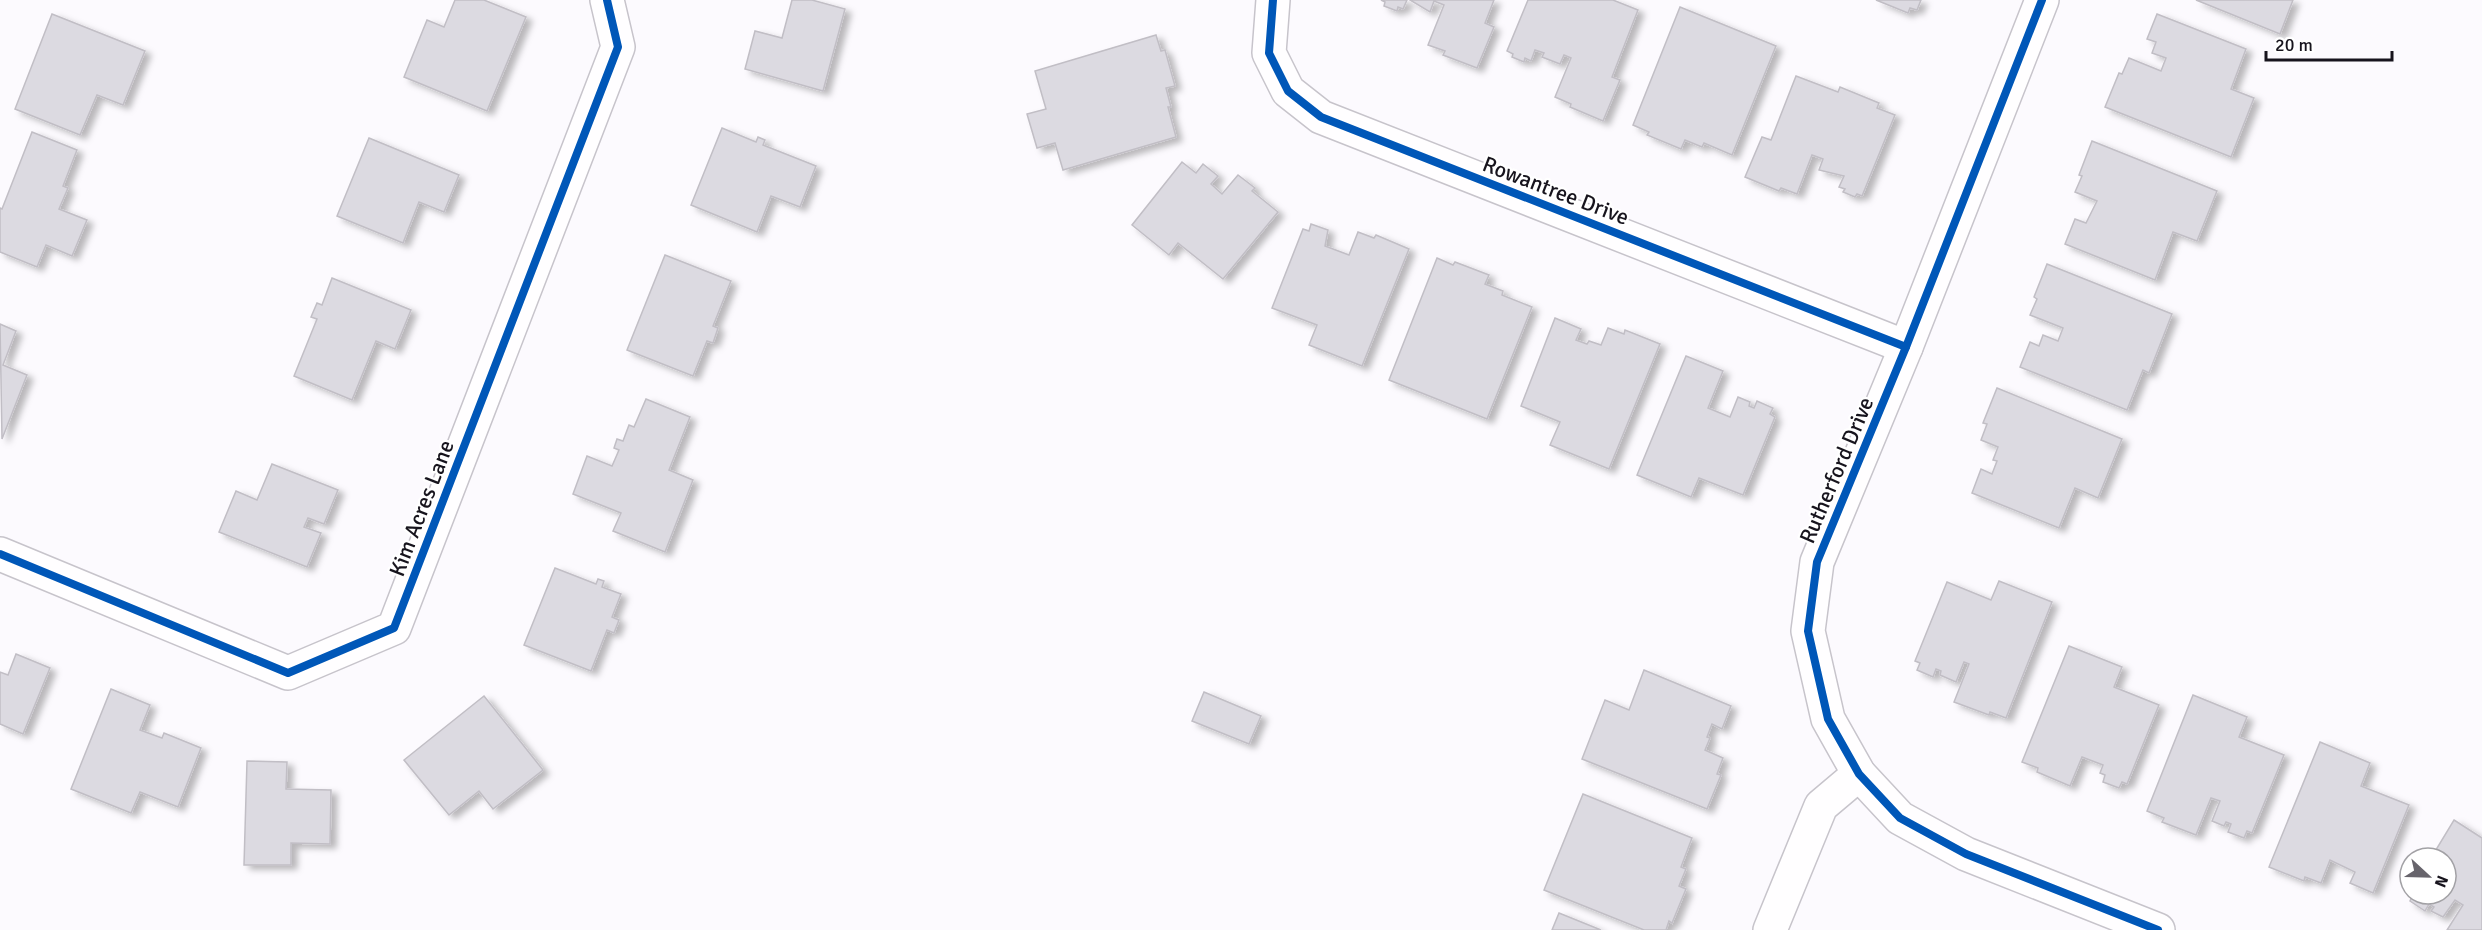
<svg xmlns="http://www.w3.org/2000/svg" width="2482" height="930" font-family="Signika,sans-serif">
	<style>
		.building { fill: #dcdae1; stroke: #c1bec5; stroke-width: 1.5; filter: url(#shadow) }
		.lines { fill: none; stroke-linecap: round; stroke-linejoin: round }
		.minor-casing { stroke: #c7c4cb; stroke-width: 36 }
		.minor { stroke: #fffeff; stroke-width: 33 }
		.cycleway-casing { stroke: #fff; stroke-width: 11 }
		.cycleway { stroke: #0057b8; stroke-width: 8 }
		.labels { text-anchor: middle; stroke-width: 4.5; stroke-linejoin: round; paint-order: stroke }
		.street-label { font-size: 22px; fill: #17141d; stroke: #fff }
	</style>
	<defs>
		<filter id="shadow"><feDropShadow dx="6" dy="4" stdDeviation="3" flood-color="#0004"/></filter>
	</defs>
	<rect width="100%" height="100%" fill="#fcfafe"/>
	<g class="building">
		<polygon points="455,0 484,0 526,17 487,111 404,77 427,20 444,27"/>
		<polygon points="792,0 812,0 845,9 823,91 745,69 755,31 782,38"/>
		<polygon points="1381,0 1407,0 1403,9 1398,7 1397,11 1384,6 1385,2"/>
		<polygon points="1410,0 1494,0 1485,23 1494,27 1477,68 1443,55 1445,51 1428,45 1444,5 1434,1 1430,12"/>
		<polygon points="1528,0 1613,0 1638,10 1612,77 1620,80 1603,121 1570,107 1571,104 1555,97 1571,58 1564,55 1560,64 1542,57 1544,53 1535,50 1531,61 1525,58 1524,62 1512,57 1513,54 1507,51"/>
		<polygon points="1876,0 1921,0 1917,10 1910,8 1908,13"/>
		<polygon points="2196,0 2293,0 2280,34"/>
		<polygon points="1680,7 1776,46 1732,155 1704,143 1702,147 1685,140 1681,149 1647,135 1649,132 1633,125"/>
		<polygon points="52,14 145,51 123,105 97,95 80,135 15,109"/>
		<polygon points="2157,14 2246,49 2231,89 2254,98 2231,157 2105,107 2119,73 2122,74 2129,58 2161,71 2166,58 2152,53 2156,42 2147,39"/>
		<polygon points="1156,35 1161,51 1165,50 1175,86 1166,88 1171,107 1168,107 1176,137 1063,170 1055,143 1037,148 1027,114 1046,109 1035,71"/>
		<polygon points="1796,76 1838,92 1840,87 1879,103 1877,108 1895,115 1862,196 1857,194 1855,197 1843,192 1845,189 1839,187 1844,176 1819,170 1823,159 1812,155 1797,194 1781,188 1779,191 1745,177 1762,137 1771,140"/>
		<polygon points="722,128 756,142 758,137 765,140 763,145 816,166 800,207 771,196 757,232 691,205"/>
		<polygon points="32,132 77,150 63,186 68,188 59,209 87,220 72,256 46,245 37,267 0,252 0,208 2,209"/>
		<polygon points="369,138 459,175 444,212 419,202 403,243 337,216"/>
		<polygon points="2092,141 2217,191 2197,241 2173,232 2155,280 2065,244 2075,219 2086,223 2097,201 2075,192 2082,176 2079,175"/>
		<polygon points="1182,162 1196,173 1203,164 1218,176 1211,184 1222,194 1238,175 1255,188 1252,191 1278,212 1223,279 1178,243 1169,255 1132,225"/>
		<polygon points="1311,224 1328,230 1325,246 1349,255 1358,232 1374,238 1376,235 1409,249 1362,366 1309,345 1317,325 1272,308 1303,229 1309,231"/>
		<polygon points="665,255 731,281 713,326 718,328 713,343 707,341 693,376 627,350"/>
		<polygon points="1437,258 1453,265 1455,262 1489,275 1485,284 1503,291 1502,295 1532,307 1487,419 1389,380"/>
		<polygon points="2047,264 2172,314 2149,373 2143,370 2127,410 2020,367 2030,342 2039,346 2043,335 2058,341 2063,328 2030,315 2037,299 2034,297"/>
		<polygon points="332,278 411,310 395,349 376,341 352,400 294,376 317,319 311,317 317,303 322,305"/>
		<polygon points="1555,318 1581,329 1576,340 1587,344 1589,341 1601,345 1608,328 1624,334 1625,330 1660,344 1609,469 1550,445 1560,422 1521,406"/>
		<polygon points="0,324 16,331 3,365 27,375 2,439"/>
		<polygon points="1686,356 1723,371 1708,408 1730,417 1738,397 1750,402 1749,406 1754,408 1757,401 1773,408 1770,414 1775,417 1743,495 1699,478 1691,497 1637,475"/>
		<polygon points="1997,388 2122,439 2098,498 2075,488 2059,528 1972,493 1981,469 1992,474 1997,461 1993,460 1998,447 1981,440 1987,424 1983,423"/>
		<polygon points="646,399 690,417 669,470 693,480 665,552 613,531 621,513 573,494 587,456 612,466 619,450 614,448 617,439 623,441 629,425 634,427"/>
		<polygon points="272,464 338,490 324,524 308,518 304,527 321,533 307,567 219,532 236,491 257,500"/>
		<polygon points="555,568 596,584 598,579 604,581 602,587 621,594 612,617 619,620 614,633 607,630 591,671 524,645"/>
		<polygon points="1999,581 2052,602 2006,718 1990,712 1989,715 1954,702 1969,664 1964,662 1956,682 1940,675 1941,671 1936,669 1933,677 1917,670 1920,663 1915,661 1947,582 1991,600"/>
		<polygon points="2069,646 2122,667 2114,687 2159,705 2127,784 2122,782 2119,788 2103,782 2105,775 2100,773 2103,765 2082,757 2070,786 2037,772 2038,768 2022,762"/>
		<polygon points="16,654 50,668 23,734 0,724 0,672 8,675"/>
		<polygon points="1644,670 1731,706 1722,729 1712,724 1707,737 1710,738 1705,750 1723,758 1717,774 1721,775 1707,809 1582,759 1605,700 1629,710"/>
		<polygon points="111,689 150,705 140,730 162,738 164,733 201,748 178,807 140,792 131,813 71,789"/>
		<polygon points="1204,692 1261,716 1249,744 1192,721"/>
		<polygon points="2193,695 2247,717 2239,737 2284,755 2252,833 2247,831 2244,838 2228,832 2231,824 2226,822 2224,826 2212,821 2220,801 2211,798 2196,835 2162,822 2164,818 2147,811"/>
		<polygon points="484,696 543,770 493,809 479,791 449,815 404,760"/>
		<polygon points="2320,742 2370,763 2361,786 2409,805 2373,893 2350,883 2355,872 2330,860 2321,883 2305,877 2304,881 2269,867"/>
		<polygon points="247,761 287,762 286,789 331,790 330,844 291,843 291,865 244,865"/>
		<polygon points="1583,794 1692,838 1681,867 1686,869 1679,886 1686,889 1672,923 1669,921 1666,930 1644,930 1544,890"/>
		<polygon points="2454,820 2482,838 2482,930 2447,930 2463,905 2455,900 2443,917 2431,911 2434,907 2429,904 2425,911 2410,901 2413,894 2446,894 2446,858 2431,858"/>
		<polygon points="1559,913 1601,930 1552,930"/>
	</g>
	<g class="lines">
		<g class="minor-casing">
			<g id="minor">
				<polyline points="1273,0 1269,53 1288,91 1321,117 1906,347"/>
				<polyline points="2042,0 1906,347 1817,562 1808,631 1828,719 1859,774 1900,818 1966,854 2158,930"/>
				<polyline points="0,554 288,673 394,628 618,47 607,0"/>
				<polyline points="1770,930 1821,806 1859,774"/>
			</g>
		</g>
		<use href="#minor" class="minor"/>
		<g class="cycleway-casing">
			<g id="cycleway">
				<polyline points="1273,0 1269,53 1288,91 1321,117 1906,347"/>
				<polyline points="2042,0 1906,347 1817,562 1808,631 1828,719 1859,774 1900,818 1966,854 2158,930"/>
				<polyline points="0,554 288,673 394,628 618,47 607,0"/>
			</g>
		</g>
		<use href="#cycleway" class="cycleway"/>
	</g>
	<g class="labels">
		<g class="street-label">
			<text transform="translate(1556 190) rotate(21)" y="8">Rowantree Drive</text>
			<text transform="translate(1836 470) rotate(-67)" y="8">Rutherford Drive</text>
			<text transform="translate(421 508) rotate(-69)" y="8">Kim Acres Lane</text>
		</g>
	</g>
	<g transform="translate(2428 876) rotate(112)"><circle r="28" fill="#ffffff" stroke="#a2a1a5" stroke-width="1.5"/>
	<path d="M0-4.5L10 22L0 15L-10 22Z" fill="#67646c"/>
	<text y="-9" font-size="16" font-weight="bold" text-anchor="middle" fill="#17141d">N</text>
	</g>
	<path d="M2266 51v9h126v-9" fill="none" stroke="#17141d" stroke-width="3"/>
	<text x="2275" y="51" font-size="18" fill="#17141d" stroke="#ffffff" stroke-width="4.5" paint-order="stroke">20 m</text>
</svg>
